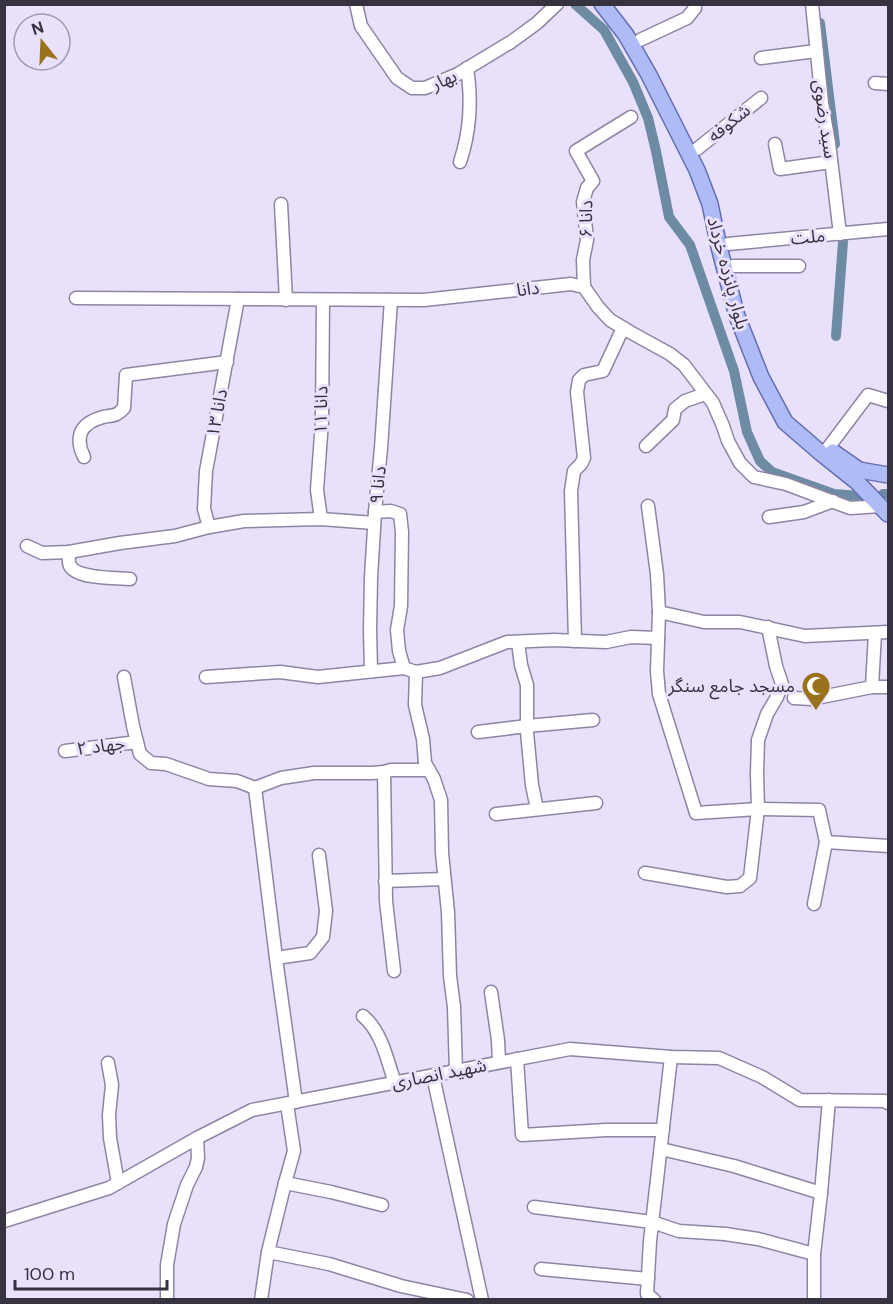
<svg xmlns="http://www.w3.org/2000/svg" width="893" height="1304" font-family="'DM Sans','Noto Sans Arabic',sans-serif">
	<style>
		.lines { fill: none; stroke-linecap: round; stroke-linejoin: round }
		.canal { stroke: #6e8ba4; stroke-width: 10 }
		.minor-casing { stroke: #8f84a4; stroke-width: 15 }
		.major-casing { stroke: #616eb2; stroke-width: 18 }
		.minor { stroke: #fff; stroke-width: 12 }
		.major { stroke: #aebbf5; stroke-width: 15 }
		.labels { text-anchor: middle; stroke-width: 6; stroke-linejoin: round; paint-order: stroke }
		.street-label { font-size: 18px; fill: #373240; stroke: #e9e0fc }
		.poi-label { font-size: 18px; fill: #373240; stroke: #e9e0fc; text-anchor: end }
	</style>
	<rect width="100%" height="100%" fill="#e9e0fc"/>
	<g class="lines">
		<g class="canal">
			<polyline points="575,4 604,30 633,82 648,118 656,151 669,217 690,245 734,371 747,432 760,461 772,472 834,494 860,496"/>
			<polyline points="820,23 835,144"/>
			<polyline points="836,336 843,242"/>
			<polyline points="883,494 888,494"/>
		</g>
		<g class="minor-casing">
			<g id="minor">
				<polyline points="356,4 361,26 397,78 412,88 425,88 458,74 511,42 537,23 557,4"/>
				<polyline points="812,4 822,103 829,143 840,234"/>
				<polyline points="640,40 687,18 695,8 694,4"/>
				<polyline points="761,58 816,51"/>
				<polyline points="875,83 888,84"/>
				<polyline points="775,144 780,169 831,162"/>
				<polyline points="697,149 761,98"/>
				<path d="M460 162C470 132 472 100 467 68"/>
				<polyline points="281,204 286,300"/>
				<polyline points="728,244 888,229"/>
				<polyline points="733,266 799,266"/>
				<polyline points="584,287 583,260 587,240 583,202 587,188 593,181 576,151 631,117"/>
				<polyline points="76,298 424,300 571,284 584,287 598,307 610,320 630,332 670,354 684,365 713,403 723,426 728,441 740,463 754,477 786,484 850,508 881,506"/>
				<polyline points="646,446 673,420 675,409 685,401 705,394"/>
				<polyline points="828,448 868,395 888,401"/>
				<path d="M84 457C74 436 81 423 103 417 107 416 113 416 117 414 118 414 123 409 124 408L126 375 227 362"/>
				<polyline points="648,506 657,574 659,612 657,671 659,694 696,813 758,809 819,810 826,842 814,904"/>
				<polyline points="375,512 391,511 400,514 402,532 401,606 397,630 399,651 404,668"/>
				<polyline points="769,517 804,512 833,501"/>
				<polyline points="321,519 317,490 322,421 323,300"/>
				<polyline points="209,527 204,509 206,471 238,299"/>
				<polyline points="27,546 42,553 69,552 120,543 175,536 209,527 244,521 321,519 374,523"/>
				<path d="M69 552C69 557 68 562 70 566 78 579 115 578 130 579"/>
				<polyline points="659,612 704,622 740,622 805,636 888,632"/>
				<polyline points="575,641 571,491 574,471 581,464 584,458 577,392 579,380 584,375 603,371 623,328"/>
				<polyline points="518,642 521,665 527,685 527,732 532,785 537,809"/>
				<polyline points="371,671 370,630 371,578 375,512 381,448 391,300"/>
				<polyline points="416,672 415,705 423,739 425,763 434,779 441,800 442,853 448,912 450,976 454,1007 456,1071"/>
				<polyline points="124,677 133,726 140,754 151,763 166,764 209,779 237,781 255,788 281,778 314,773 372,773 384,772 391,770 429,770"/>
				<polyline points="206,677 280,672 318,677 404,668 416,672 440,668 507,642 554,640 606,642 631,637 658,638"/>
				<polyline points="872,687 875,633"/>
				<polyline points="794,698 811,699 872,687 888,687"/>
				<polyline points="478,732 527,726 593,720"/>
				<polyline points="65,751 137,742"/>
				<polyline points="384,772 386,901 394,971"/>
				<polyline points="255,788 277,966 296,1102"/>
				<polyline points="496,814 596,803"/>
				<polyline points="826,842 888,846"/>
				<polyline points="645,873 727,887 740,886 750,878 758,809 757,774 758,740 767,714 777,697 782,684 776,666 768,627"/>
				<polyline points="385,881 444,879"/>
				<polyline points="276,958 310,953 323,937 326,911 319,855"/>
				<polyline points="491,992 498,1040 499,1062"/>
				<path d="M363 1016C382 1032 387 1060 395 1083"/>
				<polyline points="517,1059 522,1135 606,1130 663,1130"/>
				<polyline points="108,1063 112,1085 109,1115 110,1138 118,1183"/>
				<polyline points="433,1076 482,1300"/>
				<polyline points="661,1149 734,1166 821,1193"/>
				<polyline points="285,1183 331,1192 382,1205"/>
				<polyline points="534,1207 652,1222 679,1231 725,1234 758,1239 814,1254"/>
				<polyline points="4,1221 109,1188 197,1138 252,1110 570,1049 671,1057 719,1058 762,1077 800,1100 885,1101 888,1103"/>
				<polyline points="268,1252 329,1264 401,1286 467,1300"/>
				<polyline points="541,1269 648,1279"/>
				<polyline points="167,1300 167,1265 174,1224 187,1185 196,1167 198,1158 197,1138"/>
				<polyline points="261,1300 268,1252 285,1183 294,1151 287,1104"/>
				<polyline points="654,1300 647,1294 650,1241 671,1057"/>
				<polyline points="814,1300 814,1254 821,1193 829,1100"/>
			</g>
		</g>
		<g class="major-casing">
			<g id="major">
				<polyline points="602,4 626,35 649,75 697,170 710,204 719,247 737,316 761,377 785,422 822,454 857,482 888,514"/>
				<polyline points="833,452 859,470 888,475"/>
			</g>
		</g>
		<use href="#minor" class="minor"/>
		<use href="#major" class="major"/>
	</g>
	<defs>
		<g id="mosque-pin" transform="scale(1.5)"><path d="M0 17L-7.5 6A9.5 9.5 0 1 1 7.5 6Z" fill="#9a721e" stroke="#e9e0fc"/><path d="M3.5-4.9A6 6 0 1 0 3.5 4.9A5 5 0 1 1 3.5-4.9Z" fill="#fff"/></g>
	</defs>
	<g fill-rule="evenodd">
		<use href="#mosque-pin" x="816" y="686"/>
	</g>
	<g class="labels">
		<g class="street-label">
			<text transform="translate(444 80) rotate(-24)" y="6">بهار</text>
			<text transform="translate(825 119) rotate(82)" y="6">سید رضوی</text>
			<text transform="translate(729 123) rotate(-39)" y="6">شکوفه</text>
			<text transform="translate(586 219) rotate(-89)" y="6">دانا ۶</text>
			<text transform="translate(808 237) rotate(-5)" y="6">ملت</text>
			<text transform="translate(728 273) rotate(75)" y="6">بلوار پانزده خرداد</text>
			<text transform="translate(528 289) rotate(-7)" y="6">دانا</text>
			<text transform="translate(321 410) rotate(-89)" y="6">دانا ۱۱</text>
			<text transform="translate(217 413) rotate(-79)" y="6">دانا ۱۳</text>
			<text transform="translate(378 485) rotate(-84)" y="6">دانا ۹</text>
			<text transform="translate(101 746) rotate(-7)" y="6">جهاد ۲</text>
			<text transform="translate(439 1074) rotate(-11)" y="6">شهید انصاری</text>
		</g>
		<g class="poi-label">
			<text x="795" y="692">مسجد جامع سنگر</text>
		</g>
	</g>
	<rect width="893" height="1304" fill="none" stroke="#373240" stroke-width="12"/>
	<g transform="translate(42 42) rotate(342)"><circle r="28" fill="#e9e0fc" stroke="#a29ab1" stroke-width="1.5"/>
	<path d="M0-4.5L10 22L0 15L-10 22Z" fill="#9a721e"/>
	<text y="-9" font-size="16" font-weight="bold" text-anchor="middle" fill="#373240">N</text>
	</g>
	<path d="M15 1280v9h152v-9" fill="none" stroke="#373240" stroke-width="3"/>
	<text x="24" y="1280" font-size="18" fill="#373240" stroke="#e9e0fc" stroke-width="4.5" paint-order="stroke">100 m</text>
</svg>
